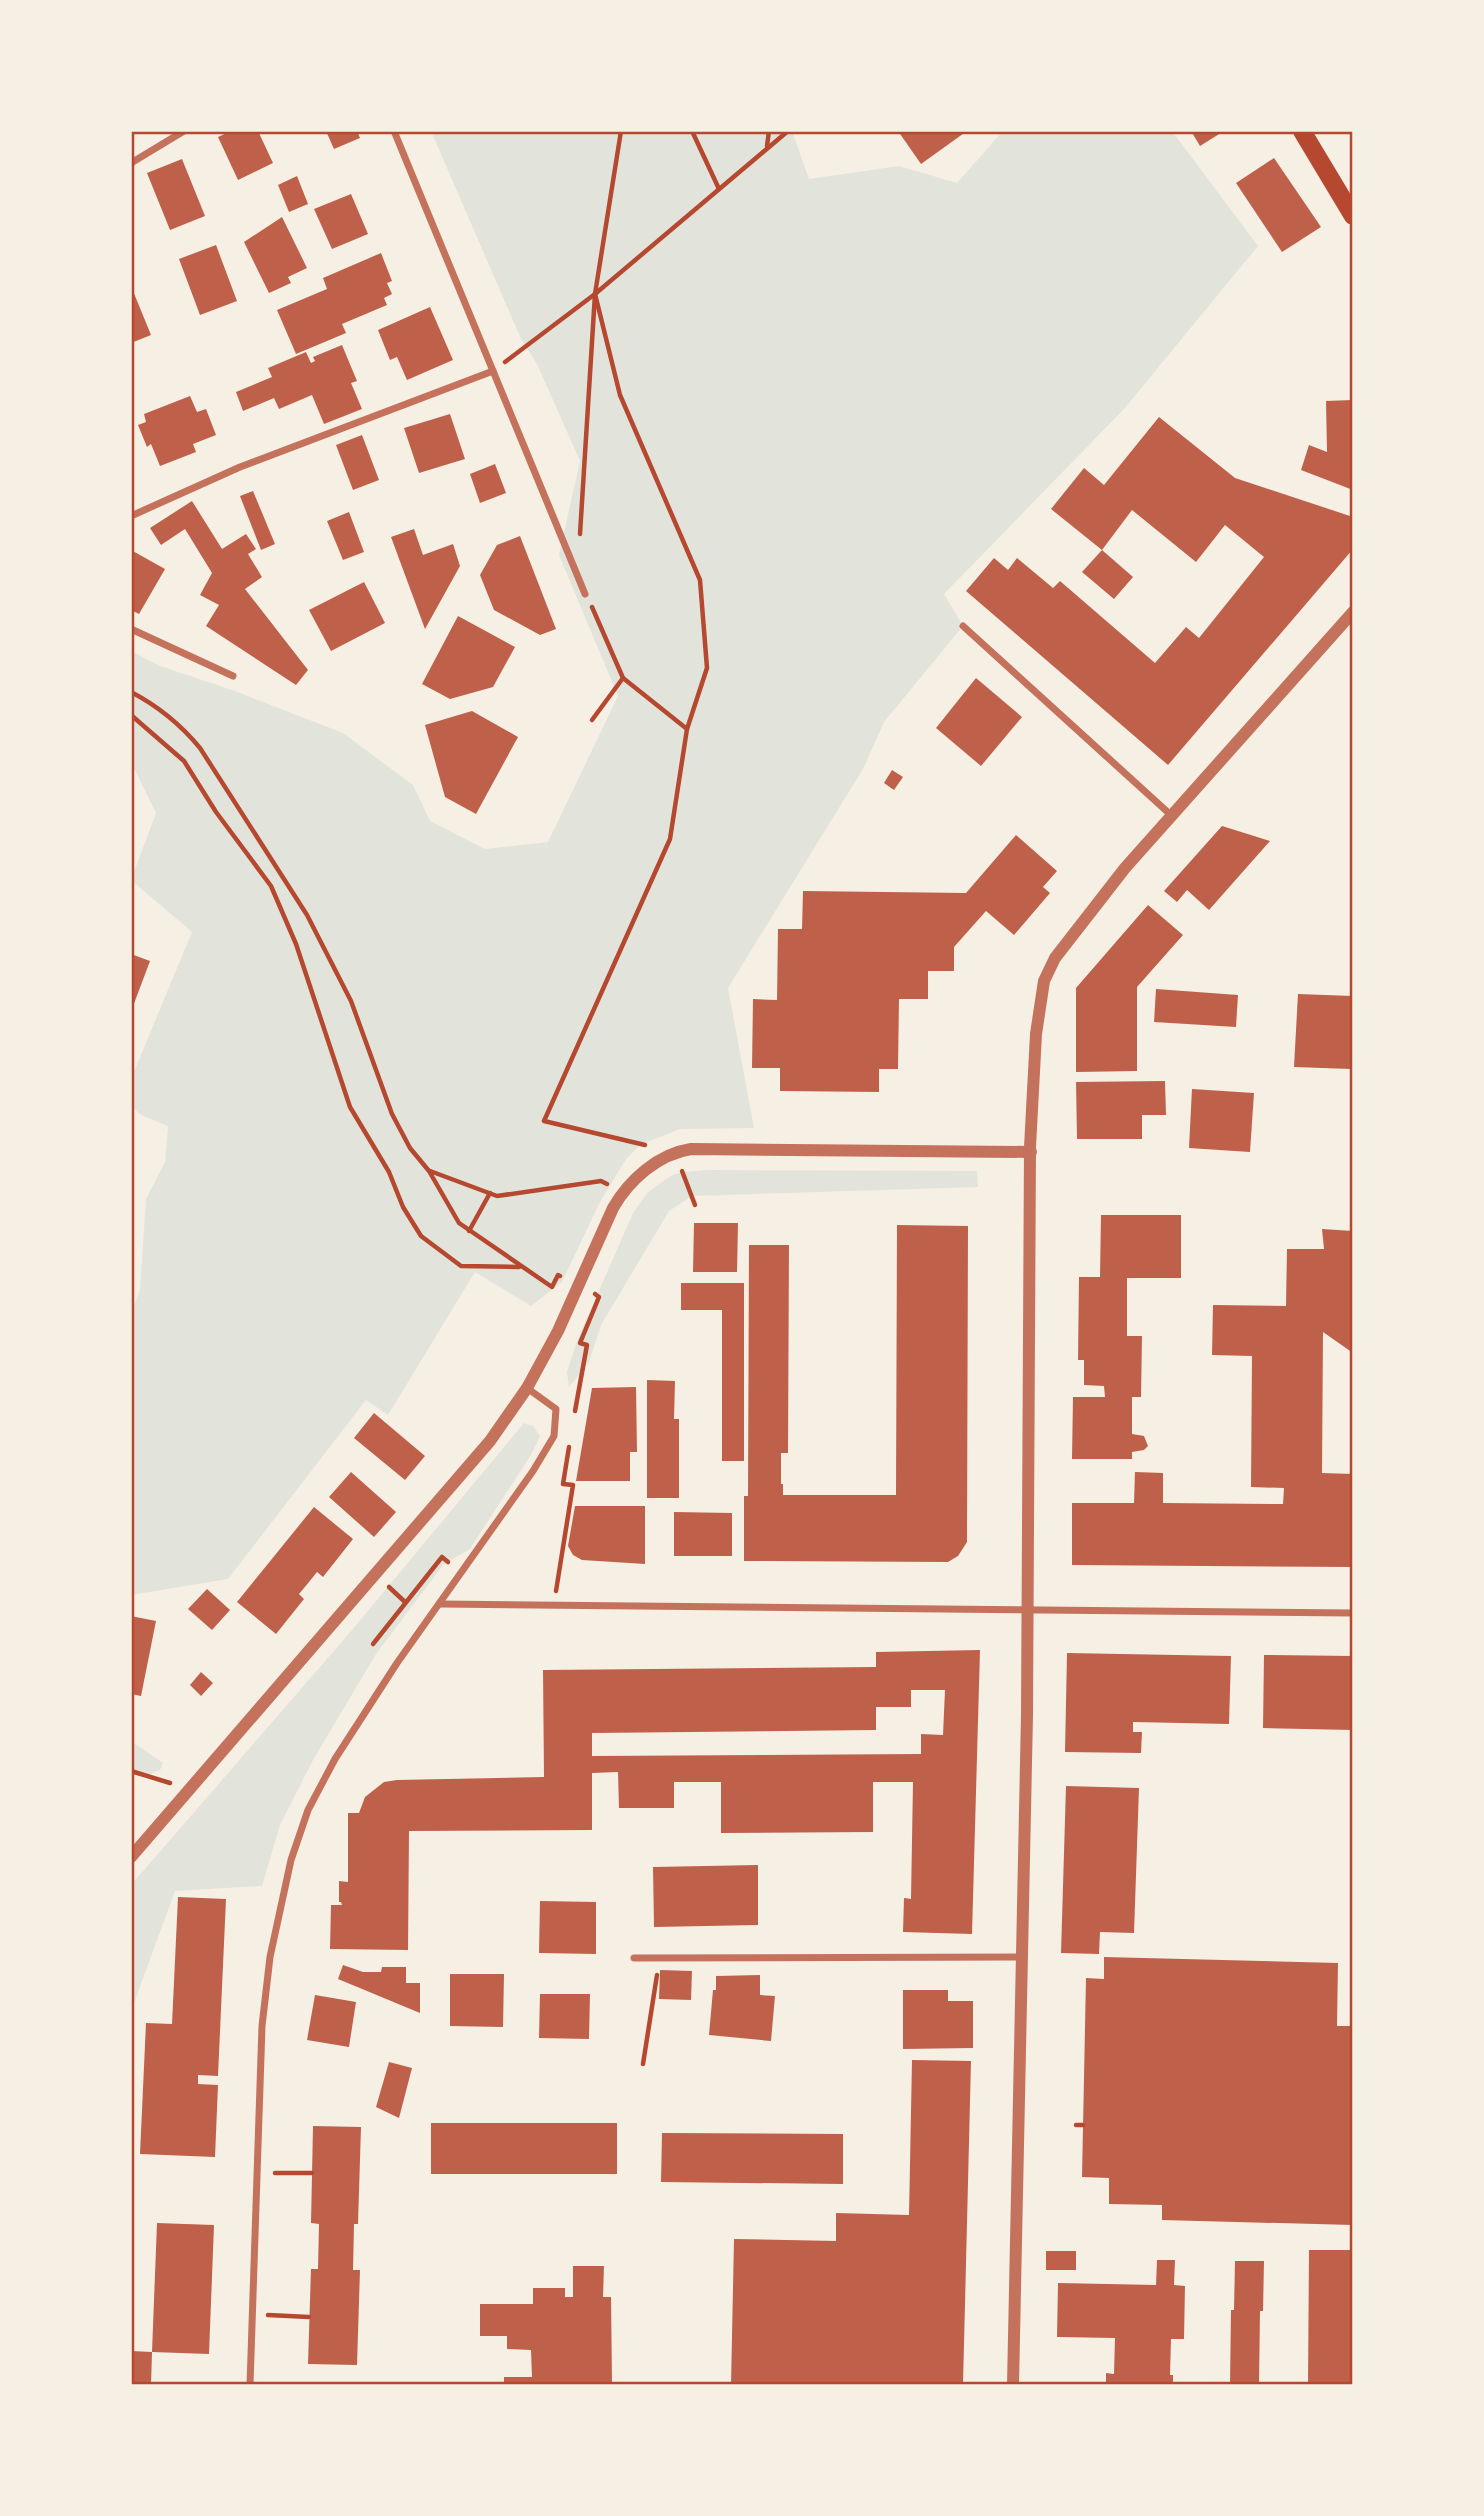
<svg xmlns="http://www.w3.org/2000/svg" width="1484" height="2516" font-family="Rubik,sans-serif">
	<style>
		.green { fill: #e2e4dc }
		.building { fill: #bf614a; fill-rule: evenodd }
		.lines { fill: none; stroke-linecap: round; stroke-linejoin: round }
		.path { stroke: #b5482f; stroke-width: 4.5 }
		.minor { stroke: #c5725c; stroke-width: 7 }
		.tertiary { stroke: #c5725c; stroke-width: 12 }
		.primary { stroke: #b5482f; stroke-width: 18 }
		.neatline { fill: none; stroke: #b5482f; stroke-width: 2.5 }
	</style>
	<rect width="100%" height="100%" fill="#f6efe4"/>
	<g class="green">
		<polygon points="431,131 792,131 809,179 899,166 957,183 1003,131 1172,131 1258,246 1124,409 944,594 963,626 884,722 863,769 728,988 754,1128 680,1129 640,1145 626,1159 600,1202 562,1282 531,1306 475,1272 388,1415 366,1400 228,1579 131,1595 131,1314 140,1289 146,1199 165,1162 168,1126 141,1115 131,1106 131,1079 192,932 131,880 156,813 131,762 131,651 160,666 235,691 343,733 413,785 430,821 485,849 548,842 618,696 559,555 580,461 537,364 521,339"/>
		<polygon points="708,1170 977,1171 978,1187 692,1196 669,1211 601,1325 589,1362 569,1387 567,1372 577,1341 633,1213 647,1193 672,1175 683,1172"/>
		<polygon points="524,1423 533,1426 540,1436 531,1455 470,1549 443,1565 376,1654 313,1760 280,1825 262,1886 175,1891 133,2006 131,2024 131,1885 352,1630"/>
		<polygon points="131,1741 163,1763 160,1770 144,1777 131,1774"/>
	</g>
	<g class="building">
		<polygon points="231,131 258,131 273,163 238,180 218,137"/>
		<polygon points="326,131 357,131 360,138 334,149"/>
		<polygon points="898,131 967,131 921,164"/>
		<polygon points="1191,131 1224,131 1200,146"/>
		<polygon points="1274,158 1321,227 1282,252 1236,183"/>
		<polygon points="182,159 205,216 170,230 147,173"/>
		<polygon points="297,176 308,204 289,212 278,185"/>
		<polygon points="351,194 368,234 332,249 314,209"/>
		<polygon points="282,217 307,268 288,277 291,283 269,293 244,242"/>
		<polygon points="216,245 237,301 200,315 179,259"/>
		<polygon points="381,253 392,281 387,283 392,294 384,298 387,305 342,324 346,333 296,354 277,310 327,289 323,278"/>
		<polygon points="131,286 151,335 131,343"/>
		<polygon points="430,307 453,360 407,380 397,357 390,360 378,330"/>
		<polygon points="342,345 357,381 351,383 362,409 324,424 312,395 279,409 274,398 243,411 236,392 272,377 268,368 306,352 311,363 315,361 313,357"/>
		<polygon points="190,396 197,412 206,409 216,435 193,444 196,452 160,466 151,444 147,447 138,425 146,422 144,414"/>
		<polygon points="1353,400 1353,490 1301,470 1309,445 1327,452 1326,401"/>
		<polygon points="450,414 465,459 419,473 404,428"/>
		<polygon points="1159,417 1235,478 1353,517 1353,549 1168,765 966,591 994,558 1008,570 1017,558 1053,588 1060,581 1155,663 1186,627 1199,638 1264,557 1225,525 1196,562 1132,510 1102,550 1051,509 1084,468 1104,485"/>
		<polygon points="362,435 379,480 353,490 336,445"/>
		<polygon points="495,464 506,493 480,503 470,474"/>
		<polygon points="253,491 275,544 261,550 240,496"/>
		<polygon points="192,501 222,549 246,534 256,549 248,554 262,577 245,589 308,670 296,685 206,626 219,605 200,595 212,573 185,529 161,545 150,528"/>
		<polygon points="349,512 364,552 343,560 327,521"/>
		<polygon points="414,529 423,555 453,544 460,566 425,629 391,537"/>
		<polygon points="520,536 556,629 540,635 494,610 480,575 497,545"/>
		<polygon points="131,550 165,569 139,614 131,610"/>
		<polygon points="1102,550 1133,577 1114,599 1082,572"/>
		<polygon points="364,582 385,623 331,651 309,610"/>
		<polygon points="458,616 515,647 493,687 450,699 422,684"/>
		<polygon points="976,678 1022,717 981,766 936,728"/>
		<polygon points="472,711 518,737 476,814 445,797 425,725"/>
		<polygon points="892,770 903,777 894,790 884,783"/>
		<polygon points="1222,826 1270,841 1209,910 1187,890 1177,902 1164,891"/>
		<polygon points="1016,835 1057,871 1043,887 1050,893 1014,935 986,911 954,947 954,971 928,971 928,999 899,999 898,1069 879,1069 879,1092 780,1091 780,1068 752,1068 753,999 777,1000 778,929 802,929 803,891 966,893"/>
		<polygon points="1148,905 1183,935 1137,987 1137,1071 1076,1072 1076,988"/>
		<polygon points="131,954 150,961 132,1009 131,1009"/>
		<polygon points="1156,989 1238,995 1236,1027 1154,1022"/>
		<polygon points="1298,994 1353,996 1351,1069 1294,1067"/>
		<polygon points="1165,1081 1166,1115 1142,1115 1142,1139 1077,1139 1076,1082"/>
		<polygon points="1192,1089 1254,1093 1250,1152 1189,1148"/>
		<polygon points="1101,1215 1181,1215 1181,1278 1127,1278 1127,1336 1142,1336 1141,1397 1132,1397 1132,1434 1144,1436 1148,1446 1144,1450 1132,1452 1132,1459 1072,1459 1073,1397 1105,1397 1104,1386 1084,1385 1084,1360 1078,1360 1079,1277 1100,1277"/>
		<polygon points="694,1223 738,1223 737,1272 693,1272"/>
		<polygon points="897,1225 968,1226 967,1542 958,1556 948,1562 744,1561 744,1496 748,1496 749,1245 789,1245 788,1453 781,1453 781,1484 783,1484 783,1495 896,1495"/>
		<polygon points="1322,1229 1353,1231 1353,1353 1323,1332 1322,1473 1353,1474 1353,1567 1072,1565 1072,1503 1134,1503 1135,1472 1163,1473 1163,1503 1283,1504 1284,1488 1251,1487 1252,1356 1212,1355 1213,1305 1286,1306 1287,1249 1324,1249"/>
		<polygon points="681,1283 744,1283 744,1461 722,1461 722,1310 681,1310"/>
		<polygon points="647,1380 675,1381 674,1419 679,1419 679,1498 647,1498"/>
		<polygon points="636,1387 637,1452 630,1452 630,1481 576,1481 592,1388"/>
		<polygon points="374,1413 425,1456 405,1480 354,1438"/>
		<polygon points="351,1472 396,1512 374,1537 329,1497"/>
		<polygon points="575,1506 645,1506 645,1564 582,1560 573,1555 568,1546"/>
		<polygon points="314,1507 353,1539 323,1577 317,1572 309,1582 299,1594 304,1599 276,1634 237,1602"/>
		<polygon points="674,1512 732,1513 732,1556 674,1556"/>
		<polygon points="207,1589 230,1610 212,1630 188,1609"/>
		<polygon points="131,1616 156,1621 141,1696 131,1694"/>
		<path d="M980 1650 972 1934 903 1932 904 1898 911 1899 913 1782H873V1832L721 1833V1782H674V1808H619L618 1772 592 1773V1830L409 1831 408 1950 330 1949 331 1905H342L341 1902H339V1881L348 1882V1813H359L365 1797 384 1782 397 1780 544 1777 543 1670 876 1667V1652ZM911 1690H945L943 1735 921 1734V1754L592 1756V1733L876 1730V1707H911Z"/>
		<polygon points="1067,1653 1231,1656 1229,1724 1133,1722 1133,1732 1142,1732 1141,1753 1065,1752"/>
		<polygon points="1264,1655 1353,1656 1353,1730 1263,1728"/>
		<polygon points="201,1672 213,1683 201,1696 190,1685"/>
		<polygon points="1066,1786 1139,1788 1134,1933 1100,1932 1099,1954 1061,1953"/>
		<polygon points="758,1865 758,1925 654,1927 653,1867"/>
		<polygon points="178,1897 226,1899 218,2076 198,2075 198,2084 218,2085 215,2157 140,2154 146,2023 172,2024"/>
		<polygon points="540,1901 596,1902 596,1954 539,1953"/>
		<polygon points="1104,1957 1338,1963 1337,2026 1353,2026 1353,2225 1162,2220 1162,2205 1109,2204 1109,2178 1082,2177 1086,1978 1104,1979"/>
		<polygon points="343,1965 363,1972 381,1972 382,1967 406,1967 406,1983 420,1983 420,2013 338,1979"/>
		<polygon points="660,1970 692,1971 691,2000 659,1999"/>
		<polygon points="450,1974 504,1974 503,2027 450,2026"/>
		<polygon points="760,1975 760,1995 775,1996 771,2041 709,2035 713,1990 716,1990 716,1976"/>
		<polygon points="903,1990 948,1990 948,2001 973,2001 973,2048 903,2049"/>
		<polygon points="540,1994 590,1994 589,2039 539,2038"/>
		<polygon points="315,1995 356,2002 349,2047 307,2040"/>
		<polygon points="912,2060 971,2061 963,2385 731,2385 734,2239 836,2241 836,2213 909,2215"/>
		<polygon points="389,2062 412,2068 399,2118 376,2107"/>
		<rect x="431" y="2123" width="186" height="51"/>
		<polygon points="313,2126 361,2127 358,2224 354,2224 353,2270 360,2270 357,2365 308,2364 311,2269 318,2269 319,2224 311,2223"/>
		<polygon points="662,2133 843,2134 843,2184 661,2182"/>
		<polygon points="157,2223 214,2225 209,2354 152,2352"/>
		<polygon points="1309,2250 1353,2250 1353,2385 1308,2385"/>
		<rect x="1046" y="2251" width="30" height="19"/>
		<polygon points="1157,2260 1175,2260 1174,2285 1185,2286 1184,2339 1171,2339 1170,2375 1173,2375 1173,2385 1106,2385 1106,2373 1114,2374 1115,2338 1057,2337 1058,2283 1156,2285"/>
		<polygon points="1235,2261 1264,2261 1263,2311 1260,2311 1259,2385 1230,2385 1231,2310 1234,2310"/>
		<polygon points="573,2266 604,2266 603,2297 611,2297 612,2382 604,2382 604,2385 504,2385 504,2377 532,2377 531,2350 507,2349 507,2336 480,2336 480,2304 533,2304 533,2288 565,2288 565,2297 573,2297"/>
		<polygon points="131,2351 152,2352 151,2385 131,2385"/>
	</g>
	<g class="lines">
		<g class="path">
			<polyline points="692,131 719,189"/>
			<polyline points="767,146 769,131"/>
			<polyline points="595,294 620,395 700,580 707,668 687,729"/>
			<polyline points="505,362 595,294 788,131"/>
			<polyline points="580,534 595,294 621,131"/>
			<polyline points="592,607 623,678 687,729 670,839 544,1121 645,1145"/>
			<path d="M131 692C158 706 181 725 200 748L307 915 351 1001 392 1114 410 1148 429 1171 459 1223 552 1287 558 1275 560 1276"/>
			<polyline points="131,715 184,761 216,812 271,886 296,944 350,1107 389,1172 403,1207 421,1236 461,1266 519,1267"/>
			<polyline points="592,720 623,678"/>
			<polyline points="430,1171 497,1196 601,1181 607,1184"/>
			<polyline points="682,1171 695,1205"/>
			<polyline points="469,1231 490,1193"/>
			<polyline points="575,1411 587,1345 580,1343 599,1297 595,1294"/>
			<polyline points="389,1587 405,1602"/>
			<polyline points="556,1591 573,1485 563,1484 569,1447"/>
			<polyline points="373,1644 442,1557 448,1562"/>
			<polyline points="131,1771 170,1783"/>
			<polyline points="643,2064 657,1975"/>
			<polyline points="1076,2125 1083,2125"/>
			<polyline points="275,2173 312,2173"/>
			<polyline points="268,2315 309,2317"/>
		</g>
		<g class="minor">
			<polyline points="394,131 585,594"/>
			<polyline points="131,163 184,131"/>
			<polyline points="131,516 240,467 493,371"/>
			<polyline points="963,626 1172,816"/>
			<polyline points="131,629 233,676"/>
			<polyline points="441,1604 1353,1613"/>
			<polyline points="634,1958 1021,1957"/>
			<polyline points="250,2385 262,2026 270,1957 291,1860 308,1810 335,1759 397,1663 533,1471 554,1436 556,1409 527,1388"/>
		</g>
		<g class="tertiary">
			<path d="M131 1857 490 1441 527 1388 558 1331 613 1208C629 1180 658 1154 691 1149L1031 1152"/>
			<polyline points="1013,2385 1027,1715 1030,1147 1036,1034 1044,981 1055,958 1125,868 1353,612"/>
		</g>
		<polyline class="primary" points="1302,131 1353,216"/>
	</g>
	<rect width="1484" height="2516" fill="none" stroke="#f6efe4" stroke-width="266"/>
	<rect x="133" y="133" width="1218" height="2250" class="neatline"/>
</svg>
